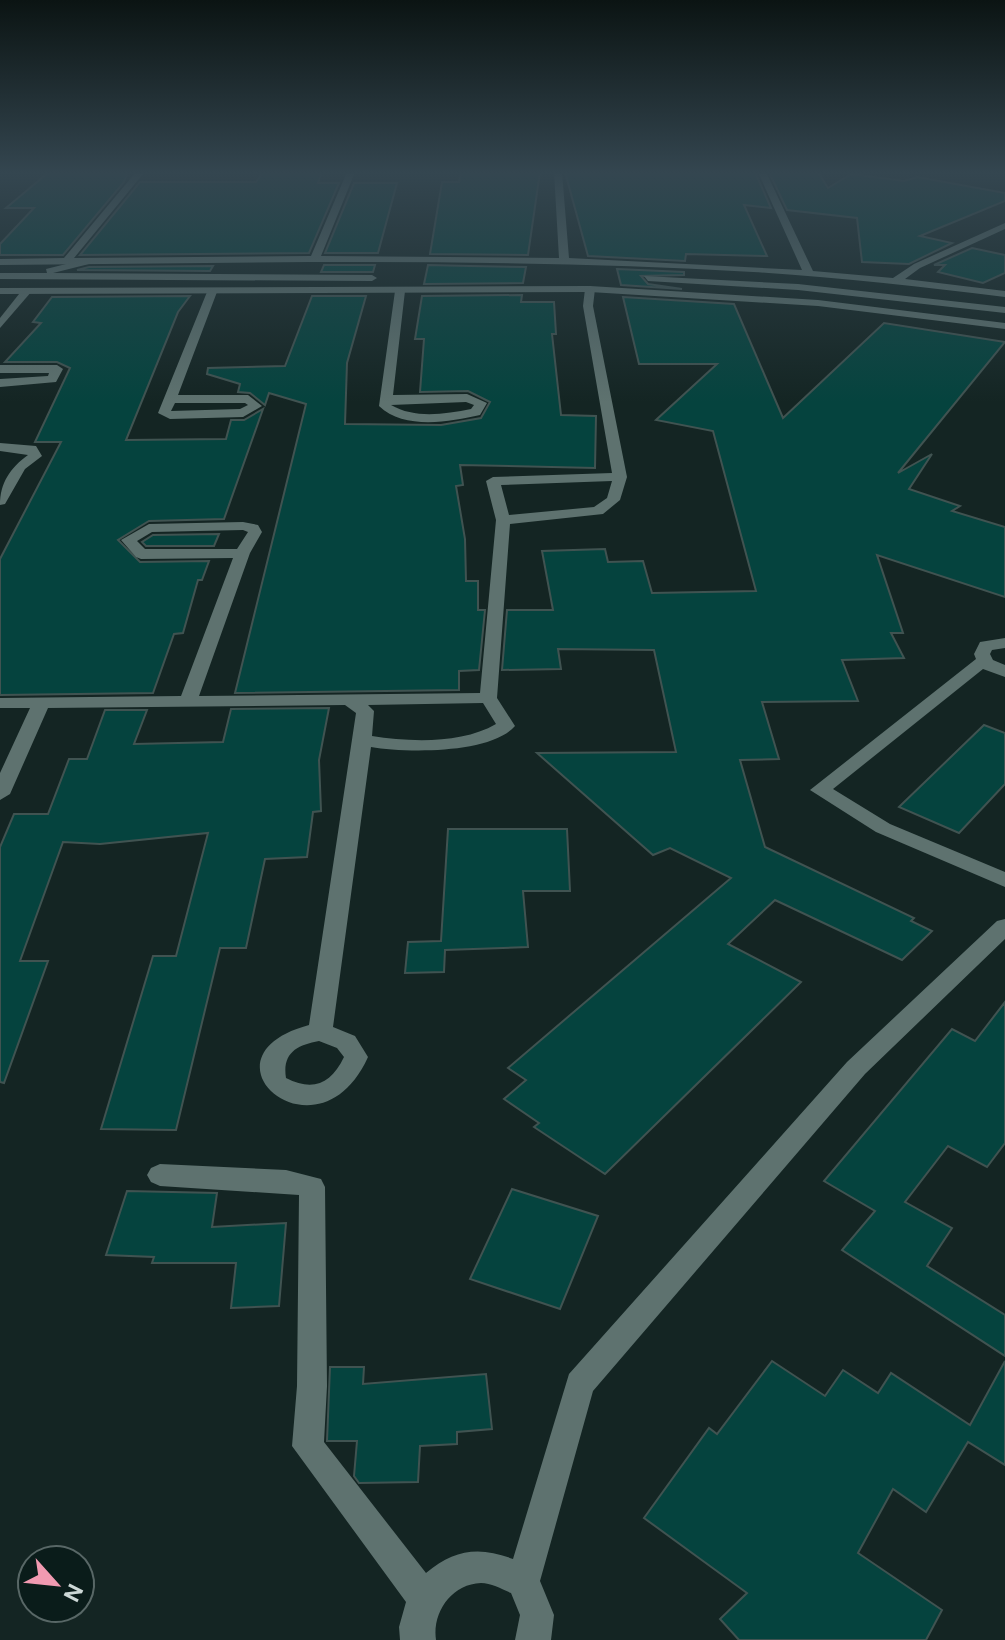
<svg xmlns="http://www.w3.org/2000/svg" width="1005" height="1640" font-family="'DM Sans',sans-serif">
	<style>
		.building { fill: #05433e; stroke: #405351; stroke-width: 2 }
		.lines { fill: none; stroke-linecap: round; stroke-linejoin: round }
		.minor { fill: #5e726f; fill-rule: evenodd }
		.tertiary { fill: #5e726f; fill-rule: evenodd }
	</style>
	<rect width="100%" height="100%" fill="#142523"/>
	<g class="building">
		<polygon points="49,172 128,172 124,182 63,255 0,255 0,244 34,208 6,208"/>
		<polygon points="263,172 322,172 318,183 339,183 309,253 80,255 140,182 256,182"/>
		<polygon points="461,172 540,172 528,255 430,254 442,182 459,182"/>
		<polygon points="565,172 755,172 771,208 744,205 767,256 686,254 685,261 588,256"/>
		<polygon points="769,172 818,172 828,188 851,174 904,181 917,177 1005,193 1005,201 920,236 952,243 909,264 862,262 857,218 787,210"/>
		<polygon points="354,183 397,183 378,253 325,253"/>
		<polygon points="972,248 1005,255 1005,273 983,283 938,272 945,265 934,265"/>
		<polygon points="324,265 375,265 373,272 321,272"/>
		<polygon points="428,265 470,266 526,267 523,283 424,284"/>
		<polygon points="213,266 210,271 77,270 89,267"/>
		<polygon points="617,269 684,272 684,275 641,276 648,284 682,289 621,285"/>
		<polygon points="522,295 521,302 554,302 556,334 552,334 561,415 596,416 595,468 460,465 463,485 456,486 465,539 466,581 478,581 478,610 485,610 479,670 459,671 459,690 235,693 306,404 269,393 265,405 250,393 238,392 240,384 207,374 208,368 285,366 312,296 366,296 347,363 345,424 441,425 481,418 490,402 468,391 420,392 424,339 415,339 422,296"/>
		<polygon points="190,296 178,312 126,440 226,439 231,420 244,420 263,409 224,519 149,521 118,540 140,562 209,561 202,580 198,580 183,633 174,634 153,693 0,695 0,559 61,442 35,442 70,368 57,362 5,362 41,323 33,322 52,297"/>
		<polygon points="623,297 734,304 783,418 884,323 1005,342 898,473 932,454 909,489 960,506 952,511 1005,527 1005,597 877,555 903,633 891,633 904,658 842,660 858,701 762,702 779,759 740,760 765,847 914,918 911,921 932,931 902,960 775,900 728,944 801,982 605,1174 534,1127 539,1123 504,1099 526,1080 508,1068 731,878 670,848 653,855 537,753 676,752 654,650 558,649 561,669 502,670 507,610 553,610 542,551 605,549 608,562 643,561 652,593 756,591 713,431 656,420 717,364 639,364"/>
		<polygon points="219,534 214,546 146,546 142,542 153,535"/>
		<polygon points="329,708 319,760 321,811 313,812 307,857 265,859 246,948 220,948 176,1130 101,1129 153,956 176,956 208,833 100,844 63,842 20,961 48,961 4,1083 0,1082 0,847 14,814 48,814 69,759 87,759 105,710 147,710 134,744 223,742 231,709"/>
		<polygon points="984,725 1005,733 1005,784 959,833 899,807"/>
		<polygon points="448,829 567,829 570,891 523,891 528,947 445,950 444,972 405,973 408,942 441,941"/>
		<polygon points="1005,1002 1005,1143 987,1167 948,1146 905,1202 952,1228 927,1266 1005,1315 1005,1356 842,1250 875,1211 824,1181 952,1029 975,1041"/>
		<polygon points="512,1189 598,1216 560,1309 470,1279"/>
		<polygon points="127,1191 217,1193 212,1227 286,1223 279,1306 231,1308 236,1263 152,1263 154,1257 106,1255"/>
		<polygon points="772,1361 825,1396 843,1370 878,1393 891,1373 970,1425 1005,1361 1005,1465 968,1442 926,1512 893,1489 858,1553 942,1610 926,1640 739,1640 720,1619 747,1593 644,1518 709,1428 717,1434"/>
		<polygon points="330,1367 364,1367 363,1384 486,1374 492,1429 457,1432 457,1444 420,1446 418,1482 359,1483 354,1476 357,1441 327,1441"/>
	</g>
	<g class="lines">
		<g class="minor">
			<path d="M136 172H254L143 174 74 258 311 256 347 172H355L321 256 559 258 554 172H562L569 258 802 270 758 172H766L813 271 893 278 914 264 1005 223V229L920 268 905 279 1005 291V297C921 287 837 277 753 272 501 257 252 263 0 265V259L64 258Z"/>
			<polygon points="357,172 435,172 431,174"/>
			<path d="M590 286 595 289 593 306 627 477 620 500 603 514 510 524 497 698 515 726C491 754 406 753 371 747L333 1027 355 1036 368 1057C318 1168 190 1057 309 1025L356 713 345 705 48 708 10 794 0 800V773L30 708H0V698L181 696 233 558 141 559 136 557 121 540 149 524 243 522 258 525 262 532 250 553 199 696 480 693 496 520 486 481 493 477 612 473 583 306 585 289ZM612 481 607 498 594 507 509 515 501 485ZM243 530 248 532 237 549H145L137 541 152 532ZM483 703 496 724C462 744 410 742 372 736L374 711 368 705ZM319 1041 337 1048 344 1057C331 1084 313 1092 286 1078 282 1053 297 1045 319 1041Z"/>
			<path d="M400 288 405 291 393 395 467 394 487 403 480 415C449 422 404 430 379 406L395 291ZM466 402 474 405 471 409C445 414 415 419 391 405Z"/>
			<polygon points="23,289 32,291 0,328 0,318"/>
			<path d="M212 289 217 292 178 395H248L262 406 243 417 170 419 158 413 207 292ZM175 403H245L248 405 240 409 171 411Z"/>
			<polygon points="0,365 57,365 63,369 56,382 0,387 0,379 48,376 49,373 0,373"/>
			<path d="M0 443 36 446 42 456 25 469 5 504 0 505C0 483 10 468 28 455L0 451Z"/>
			<polygon points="1005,638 1005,648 992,650 990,654 993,660 1005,665 1005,677 983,669 833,789 890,824 1005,872 1005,887 876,832 810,790 976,659 974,654 980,642"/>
			<path d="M1005 919V939L865 1074 593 1391 540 1581 554 1615 551 1640H515L520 1615 511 1593C502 1589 491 1583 481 1583 451 1584 432 1613 436 1640H400L399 1627 406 1602 292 1446 297 1386 299 1195 160 1186 151 1182 147 1175 151 1168 160 1164 286 1170 321 1179 325 1187 327 1386 324 1442 426 1573C454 1549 480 1546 513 1559L569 1374 847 1062 997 921Z"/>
		</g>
		<g class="tertiary">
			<polygon points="86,259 89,264 53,273 372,275 377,278 372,281 0,279 0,273 47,273 46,269"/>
			<polygon points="644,276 798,284 1005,307 1005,313 798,290 648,281"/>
			<polygon points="590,286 818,300 1005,323 1005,329 818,306 590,292 0,294 0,288"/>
		</g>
	</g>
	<linearGradient id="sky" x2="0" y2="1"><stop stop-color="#0b1413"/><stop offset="0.43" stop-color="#344650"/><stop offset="1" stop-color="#344650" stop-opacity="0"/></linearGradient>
	<rect width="1005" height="402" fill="url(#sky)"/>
	<g transform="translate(56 1584) rotate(117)"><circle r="38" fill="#0a1c1a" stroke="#586766" stroke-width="2"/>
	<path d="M0-6L14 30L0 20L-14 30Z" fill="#f19ab1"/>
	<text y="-12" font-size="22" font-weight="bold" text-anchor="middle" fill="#cdd8d7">N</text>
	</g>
</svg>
